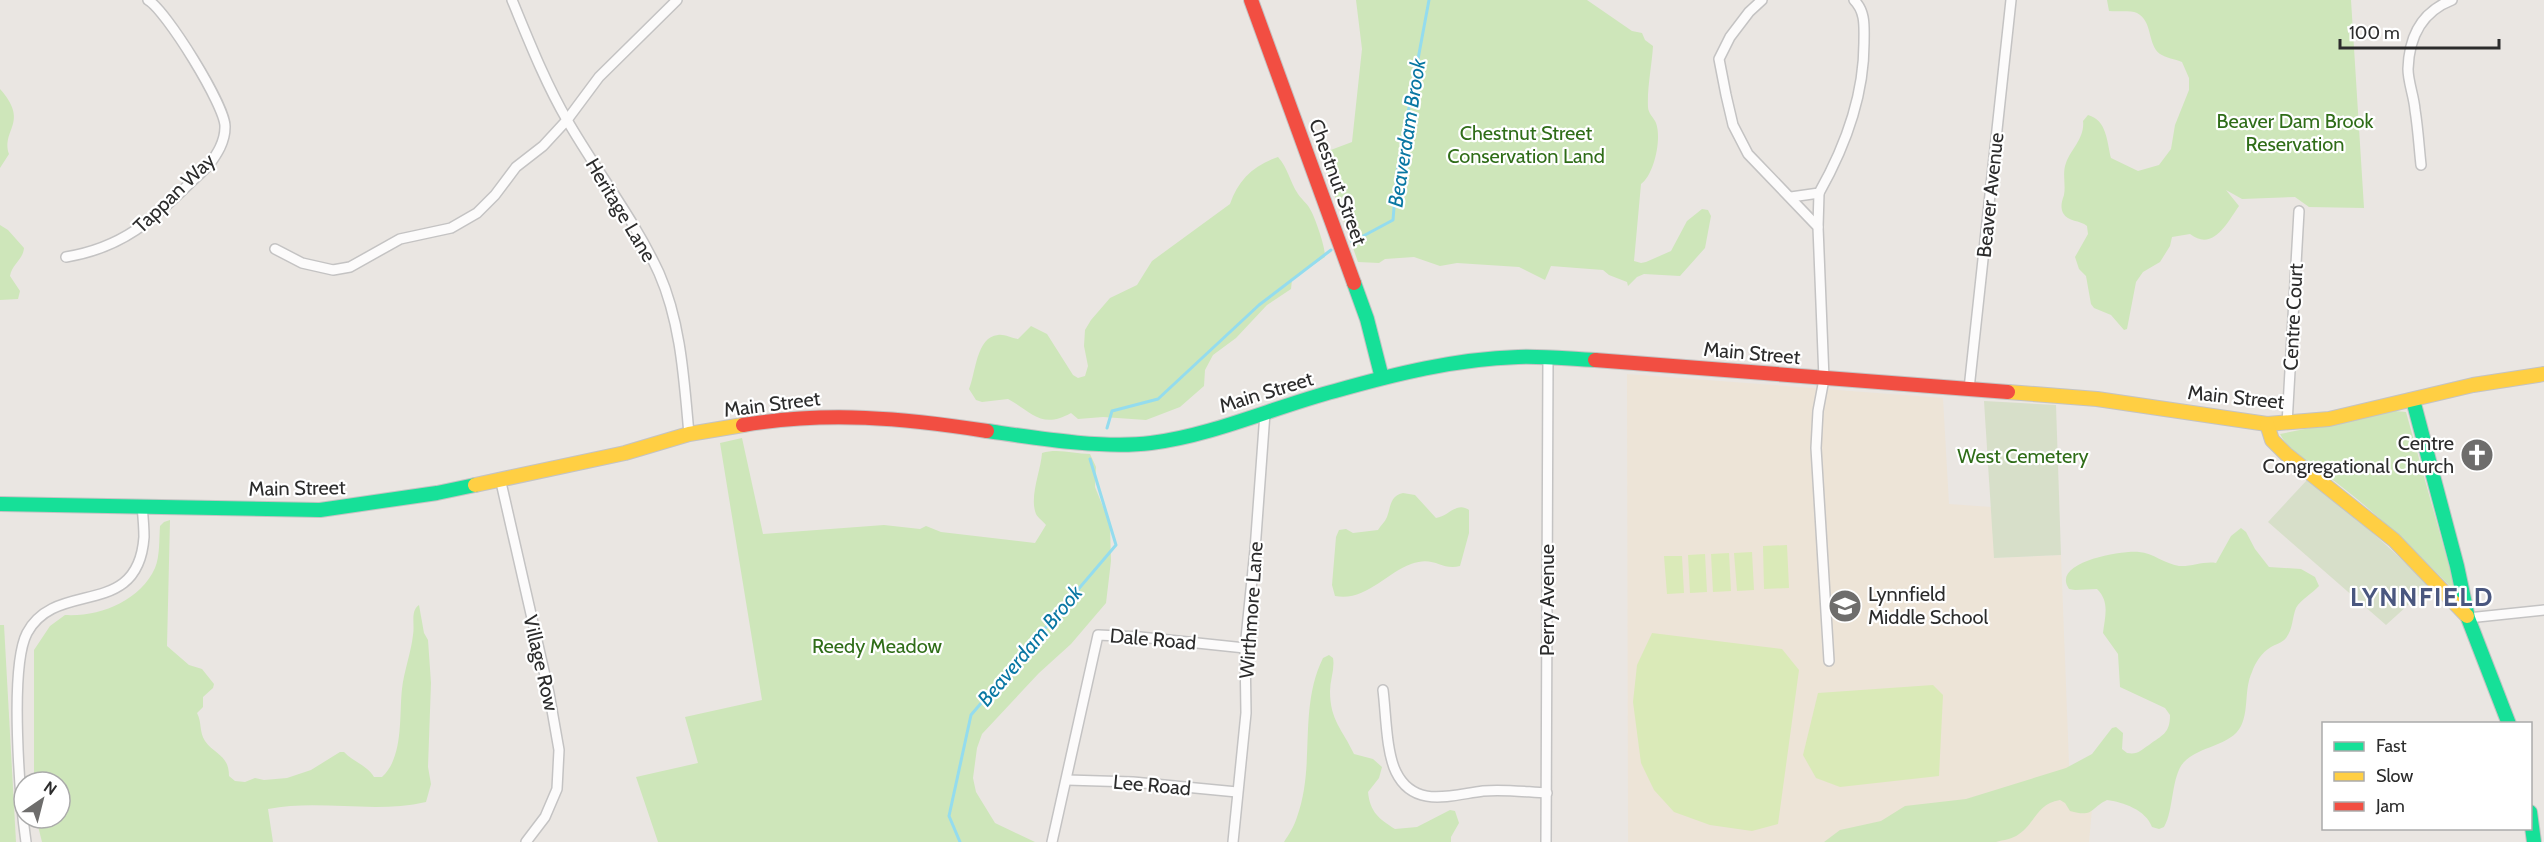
<svg xmlns="http://www.w3.org/2000/svg" width="2544" height="842" font-family="Cabin,sans-serif">
	<style>
		.education { fill: #ede4d7 }
		.green { fill: #cee6ba }
		.cemetery { fill: #d7dfc9 }
		.pitch { fill: #daeab8 }
		.lines { fill: none; stroke-linecap: round; stroke-linejoin: round }
		.stream { stroke: #94dcee; stroke-width: 3 }
		.street-casing { stroke: #c4c3c3; stroke-width: 12 }
		.fast-casing { stroke: #c4c3c3; stroke-width: 16 }
		.slow-casing { stroke: #c4c3c3; stroke-width: 16 }
		.jam-casing { stroke: #c4c3c3; stroke-width: 16 }
		.street { stroke: #fcfbfb; stroke-width: 9 }
		.fast { stroke: #16e098; stroke-width: 14 }
		.slow { stroke: #ffcf43; stroke-width: 14 }
		.jam { stroke: #f24e42; stroke-width: 14 }
		.labels { text-anchor: middle; stroke-width: 4.5; stroke-linejoin: round; paint-order: stroke }
		.park-label { font-size: 20px; fill: #2f6d18; stroke: #fff }
		.street-label { font-size: 20px; fill: #2c2c2c; stroke: #fff }
		.poi-label { font-size: 20px; fill: #2c2c2c; stroke: #fff; text-anchor: end }
		.water-label { font-size: 21px; font-style: italic; fill: #0977a3; stroke: #fff }
		.district-label { font-size: 26px; font-weight: bold; letter-spacing: 1.5px; fill: #4a577f; stroke: #fff }
	</style>
	<rect width="100%" height="100%" fill="#eae6e2"/>
	<polygon class="education" points="1627,374 1943,398 1949,504 1991,507 1995,558 2061,555 2070,790 2094,787 2089,842 1628,842"/>
	<g class="green">
		<path d="M1356 0H1587L1632 31 1642 33 1645 40 1653 46C1652 65 1647 87 1648 107 1648 113 1654 118 1656 123 1662 139 1654 175 1641 184L1634 261 1641 263 1646 262 1671 251 1687 221 1702 209 1708 210 1711 216 1705 248 1680 276 1644 274 1637 277 1628 286 1627 282 1609 275 1603 270 1551 266 1545 280 1519 267 1457 263 1440 266 1414 257 1385 259 1379 263 1358 262 1320 154 1352 142 1362 49Z"/>
		<path d="M2107 0H2351L2364 208 2309 207 2295 197 2242 199 2226 190 2239 206C2227 223 2213 252 2190 234L2172 237 2170 246 2160 262 2143 272 2136 282 2127 329 2124 330 2111 315 2094 308 2091 304 2086 276 2079 269 2075 257 2088 234 2087 226C2080 220 2068 222 2063 213 2060 206 2062 201 2064 195 2066 184 2062 173 2066 163 2071 149 2085 138 2083 121L2088 115C2107 120 2107 142 2111 158L2138 171 2159 165 2171 149 2175 125 2189 90V78L2182 62C2175 59 2166 58 2160 54 2147 44 2153 21 2137 13 2130 10 2118 12 2109 11Z"/>
		<path d="M0 89C30 123 1 129 9 154L0 168Z"/>
		<path d="M1278 157C1288 168 1290 182 1298 194 1301 199 1307 203 1310 209 1315 217 1326 249 1325 257L1296 276 1292 280 1291 289 1267 305 1236 338 1213 355 1205 370 1204 386 1180 407 1146 420 1103 417 1078 419 1071 413C1041 430 1031 411 1008 399L982 402 976 400 969 389C976 373 976 337 998 335 1004 334 1011 338 1018 339L1031 326 1047 334 1073 375 1078 378 1085 376 1088 366 1084 346 1085 330 1091 320 1110 298 1137 285 1152 261 1230 204C1238 180 1254 165 1278 157Z"/>
		<path d="M0 225 8 230 24 248C23 260 12 264 10 276L20 291 18 299 0 300Z"/>
		<path d="M2395 411 2406 412 2452 577 2454 590C2418 554 2382 518 2342 487 2321 470 2293 458 2280 434Z"/>
		<path d="M742 438 763 534 884 525 920 529 926 526 941 532 1035 543 1046 525C1043 521 1038 518 1036 514 1029 497 1041 470 1042 453 1058 448 1074 454 1090 454L1096 467 1095 487 1110 524 1111 561 1106 603 1071 644 1039 673 982 734 977 748 973 778 976 792 995 823 1035 842H658L636 777 698 763 685 717 762 700 720 443Z"/>
		<path d="M1403 493 1415 495 1436 518C1449 516 1457 501 1469 510V533L1460 566C1441 571 1435 555 1411 564 1386 573 1365 602 1335 596L1332 585 1336 537 1339 530 1346 529 1353 533 1378 530C1381 525 1385 522 1387 517 1391 506 1390 496 1403 493Z"/>
		<path d="M170 520 167 646 189 665 202 669 214 684 213 688 203 697V707L197 713C202 722 199 732 205 741 215 755 229 755 229 776L235 781 245 782 255 778 264 780 287 778 311 770 340 752H344C353 762 367 765 374 777H382C404 757 399 715 402 689 404 671 411 653 413 635 415 624 410 611 419 605L424 633 428 640 431 683 428 767 431 784 426 802C374 814 320 799 268 809L273 842H42L36 818H60V782H34V650L50 626 65 615C100 617 140 601 155 568 160 556 159 539 160 526L164 522Z"/>
		<path d="M2241 528 2246 532 2255 549 2269 567 2301 569 2315 577 2319 586C2312 594 2301 599 2296 608 2292 618 2293 629 2286 638 2282 643 2276 644 2271 647 2262 652 2255 663 2252 672 2244 689 2249 710 2241 726 2231 746 2199 746 2184 762 2171 776 2174 810 2164 827L2159 829 2152 827C2146 810 2123 802 2107 800 2090 808 2094 818 2070 811L2065 803 2060 800C2036 804 2035 824 2019 834 2013 839 2003 840 1996 842H1824L1840 830 1881 821 1905 806 1966 799 2066 768 2092 754 2112 728 2116 727 2123 733 2122 749 2127 753C2138 755 2141 750 2149 745 2162 735 2170 734 2170 715L2165 708 2120 687 2118 654 2103 633C2105 616 2110 602 2097 589L2075 590 2069 589C2050 562 2123 550 2139 552 2153 553 2165 564 2179 566 2191 567 2204 561 2216 563L2231 536Z"/>
		<polygon points="0,625 4,625 16,842 0,842"/>
		<path d="M1329 655 1333 658C1335 669 1330 680 1330 691 1330 721 1343 730 1354 754L1373 759 1382 767 1379 778 1368 792C1370 812 1379 819 1395 829L1417 827 1450 810 1455 811 1459 823 1451 837V842H1284C1289 834 1294 827 1297 817 1316 765 1298 709 1323 658Z"/>
	</g>
	<g class="cemetery">
		<polygon points="1984,401 2056,405 2061,555 1994,558"/>
		<path d="M2307 480C2351 512 2391 548 2429 586L2386 625 2268 522Z"/>
	</g>
	<g class="pitch">
		<polygon points="1787,545 1789,588 1764,589 1763,546"/>
		<polygon points="1752,552 1754,590 1737,591 1734,553"/>
		<polygon points="1729,553 1731,591 1713,592 1711,554"/>
		<polygon points="1705,554 1707,592 1690,593 1688,555"/>
		<polygon points="1664,556 1682,556 1684,593 1667,594"/>
		<polygon points="1652,633 1782,649 1799,670 1778,824 1752,831 1710,825 1674,812 1654,790 1641,763 1633,702 1637,665"/>
		<polygon points="1933,685 1943,695 1939,776 1840,787 1816,778 1803,755 1818,693"/>
	</g>
	<g class="lines">
		<g class="stream">
			<polyline points="1352,242 1393,220 1397,172 1429,0"/>
			<polyline points="1107,428 1112,411 1158,399 1259,305 1331,250"/>
			<polyline points="960,842 949,816 971,715 1116,545 1090,459"/>
		</g>
		<g class="street-casing">
			<g id="street">
				<path d="M512 0C529 41 545 82 567 120 597 172 634 219 659 273 681 323 684 380 689 434"/>
				<polyline points="1762,0 1749,12 1730,37 1719,59 1726,95 1733,125 1748,154 1818,227 1824,379 1818,411 1816,448 1829,661"/>
				<path d="M2421 165C2419 147 2418 128 2415 110 2414 96 2408 82 2408 69 2409 37 2421 12 2452 0"/>
				<path d="M1791 197 1819 193C1845 147 1864 97 1864 43 1864 27 1866 12 1854 0"/>
				<polyline points="1818,227 1819,193"/>
				<polyline points="275,249 302,263 333,270 350,267 400,239 451,228 477,213 495,195 516,167 543,146 567,120 599,77 677,0"/>
				<path d="M66 257C133 246 161 210 209 165 217 154 225 142 225 127 226 107 166 10 148 0"/>
				<polyline points="1969,389 2011,0"/>
				<polyline points="2287,424 2299,211"/>
				<polyline points="500,478 549,693 559,750 557,789 545,817 526,842"/>
				<polyline points="2468,618 2544,610"/>
				<path d="M1383 690C1386 713 1386 752 1396 772 1414 809 1451 795 1483 791 1504 789 1526 792 1547 793"/>
				<polyline points="1067,780 1133,782 1237,792"/>
				<path d="M26 842C20 800 9 668 27 633 56 578 138 621 144 537 144 527 143 516 142 506"/>
				<polyline points="1052,842 1098,635 1140,637 1245,648"/>
				<polyline points="1233,842 1246,713 1245,648 1255,550 1265,413"/>
				<polyline points="1546,842 1548,357"/>
			</g>
		</g>
		<g class="fast-casing">
			<g id="fast">
				<polyline points="1354,283 1367,319 1382,378"/>
				<polyline points="2413,400 2457,566 2468,618 2509,724"/>
				<path d="M987 431C1036 438 1103 449 1151 443 1214 435 1274 407 1335 391 1395 374 1455 359 1518 357 1544 356 1570 359 1595 360"/>
				<polyline points="0,504 320,510 437,493 475,485"/>
				<polyline points="2530,812 2534,842"/>
			</g>
		</g>
		<g class="slow-casing">
			<g id="slow">
				<polyline points="2008,392 2097,399 2267,424 2329,419 2473,385 2544,374"/>
				<polyline points="2267,424 2272,440 2286,454 2394,540 2467,616"/>
				<polyline points="475,485 625,453 689,434 743,425"/>
			</g>
		</g>
		<g class="jam-casing">
			<g id="jam">
				<polyline points="1251,0 1354,283"/>
				<polyline points="1595,360 2008,392"/>
				<path d="M743 425C828 411 903 418 987 431"/>
			</g>
		</g>
		<use href="#street" class="street"/>
		<use href="#fast" class="fast"/>
		<use href="#slow" class="slow"/>
		<use href="#jam" class="jam"/>
	</g>
	<defs>
		<g id="church-disc" transform="scale(1.725)"><circle r="9.5" fill="#6e6d6c" stroke="#fff"/><path d="M-1.2-6h2.4v3.5h3.3v2.4h-3.3V6h-2.4V-.1h-3.3v-2.4h3.3Z" fill="#fff"/></g>
		<g id="school-disc" transform="scale(1.725)"><circle r="9.5" fill="#6e6d6c" stroke="#fff"/><path d="M0-5L7-2L0 1L-7-2ZM-4 1L0 2.5L4 1V4Q0 6-4 4Z" fill="#fff"/></g>
	</defs>
	<g fill-rule="evenodd">
		<use href="#church-disc" x="2477" y="455"/>
		<use href="#school-disc" x="1845" y="606"/>
	</g>
	<g class="labels">
		<g class="park-label">
			<text x="2295" y="128">Beaver Dam Brook<tspan x="2295" dy="23">Reservation</tspan></text>
			<text x="1526" y="140">Chestnut Street<tspan x="1526" dy="23">Conservation Land</tspan></text>
			<text x="2023" y="463">West Cemetery</text>
			<text x="877" y="653">Reedy Meadow</text>
		</g>
		<g class="street-label">
			<text transform="translate(1338 182) rotate(70)" y="7">Chestnut Street</text>
			<text transform="translate(174 193) rotate(-44)" y="7">Tappan Way</text>
			<text transform="translate(1990 195) rotate(-84)" y="7">Beaver Avenue</text>
			<text transform="translate(621 210) rotate(59)" y="7">Heritage Lane</text>
			<text transform="translate(2293 317) rotate(-87)" y="7">Centre Court</text>
			<text transform="translate(1752 353) rotate(5)" y="7">Main Street</text>
			<text transform="translate(1266 392) rotate(-17)" y="7">Main Street</text>
			<text transform="translate(2236 397) rotate(6)" y="7">Main Street</text>
			<text transform="translate(772 404) rotate(-7)" y="7">Main Street</text>
			<text transform="translate(297 488) rotate(-1)" y="7">Main Street</text>
			<text transform="translate(1547 600) rotate(-90)" y="7">Perry Avenue</text>
			<text transform="translate(1251 610) rotate(-86)" y="7">Wirthmore Lane</text>
			<text transform="translate(1153 639) rotate(5)" y="7">Dale Road</text>
			<text transform="translate(541 663) rotate(77)" y="7">Village Row</text>
			<text transform="translate(1152 785) rotate(5)" y="7">Lee Road</text>
		</g>
		<g class="poi-label">
			<text x="2454" y="450">Centre<tspan x="2454" dy="23">Congregational Church</tspan></text>
			<text x="1868" y="601" text-anchor="start">Lynnfield<tspan x="1868" dy="23">Middle School</tspan></text>
		</g>
		<g class="water-label">
			<text transform="translate(1407 133) rotate(-81)" y="7">Beaverdam Brook</text>
			<text transform="translate(1030 646) rotate(-50)" y="7">Beaverdam Brook</text>
		</g>
		<g class="district-label">
			<text x="2422" y="606">LYNNFIELD</text>
		</g>
	</g>
	<rect x="2322" y="722" width="210" height="108" fill="#ffffff" stroke="#ababab" stroke-width="1.5"/>
	<rect x="2334" y="742" width="30" height="9" fill="#16e098" stroke="#ababab" stroke-width="1.5"/>
	<text x="2376" y="752" font-size="18" fill="#2c2c2c">Fast</text>
	<rect x="2334" y="772" width="30" height="9" fill="#ffcf43" stroke="#ababab" stroke-width="1.5"/>
	<text x="2376" y="782" font-size="18" fill="#2c2c2c">Slow</text>
	<rect x="2334" y="802" width="30" height="9" fill="#f24e42" stroke="#ababab" stroke-width="1.5"/>
	<text x="2376" y="812" font-size="18" fill="#2c2c2c">Jam</text>
	<g transform="translate(42 800) rotate(35)"><circle r="28" fill="#ffffff" stroke="#ababab" stroke-width="1.5"/>
	<path d="M0-4.5L10 22L0 15L-10 22Z" fill="#6e6d6c"/>
	<text y="-9" font-size="16" font-weight="bold" text-anchor="middle" fill="#2c2c2c">N</text>
	</g>
	<path d="M2340 39v9h159v-9" fill="none" stroke="#2c2c2c" stroke-width="3"/>
	<text x="2349" y="39" font-size="18" fill="#2c2c2c" stroke="#ffffff" stroke-width="4.5" paint-order="stroke">100 m</text>
</svg>
